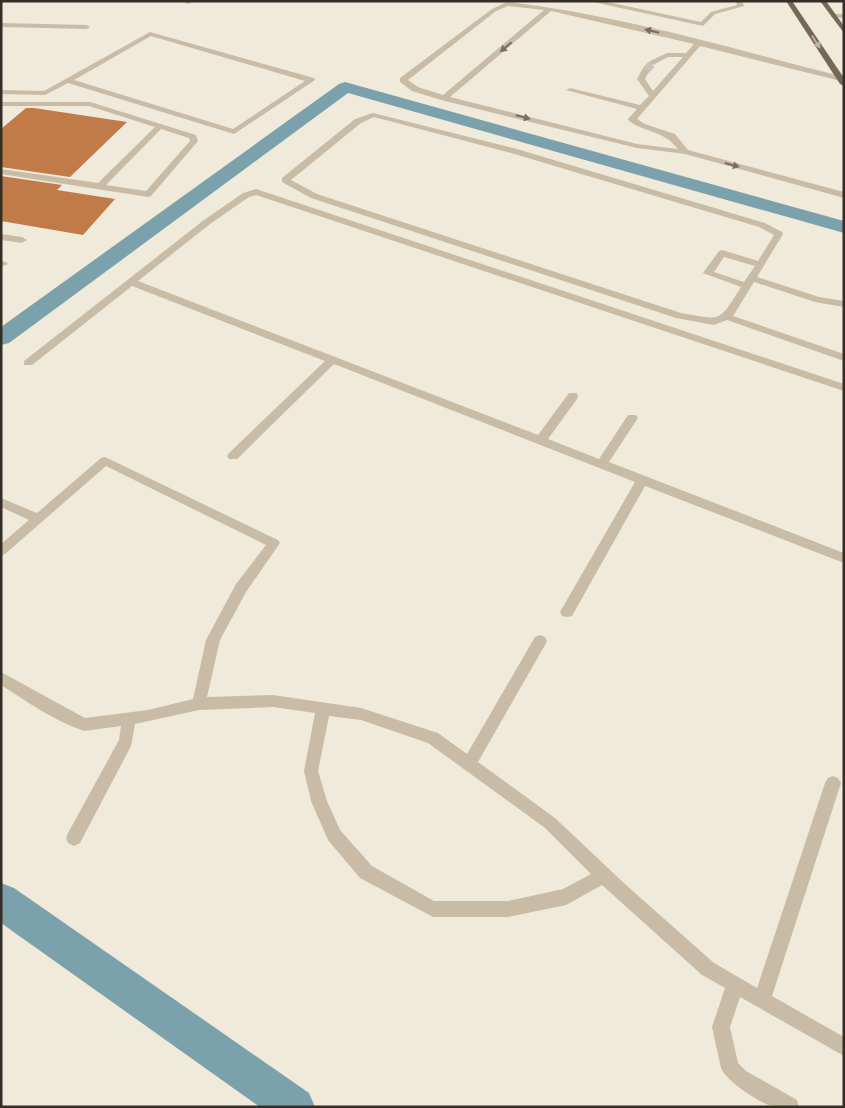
<svg xmlns="http://www.w3.org/2000/svg" width="845" height="1108" font-family="'Public Sans',sans-serif">
	<style>
		.lines { fill: none; stroke-linecap: round; stroke-linejoin: round }
		.canal { fill: #7aa1ac; fill-rule: evenodd }
		.building { fill: #c17b48 }
		.minor-tunnel { stroke: #cbc4b6; stroke-width: 8; stroke-dasharray: 8 4; stroke-linecap: butt }
		.minor { fill: #c8bca7; fill-rule: evenodd }
		.major { fill: #766859; fill-rule: evenodd }
		.oneway { fill: #776e61 }
		.oneway2 { fill: #beb4a7 }
	</style>
	<rect width="100%" height="100%" fill="#f0eada"/>
	<g class="lines">
		<g class="canal">
			<polygon points="345,82 844,221 844,233 348,93 9,343 1,345 1,327 339,84"/>
			<polygon points="1,883 14,888 309,1093 315,1107 260,1107 1,923"/>
		</g>
	</g>
	<g class="building">
		<polygon points="26,108 34,108 127,122 70,177 1,167 1,129"/>
		<polygon points="1,176 62,185 57,190 115,199 83,235 1,221"/>
	</g>
	<g class="lines">
		<polyline class="minor-tunnel" points="646,70 653,63"/>
		<g class="minor">
			<polygon points="185,1 191,1 191,3 186,4"/>
			<polygon points="589,1 603,1 701,22 711,12 737,5 736,1 742,1 744,6 715,14 703,26"/>
			<path d="M507 2C621 15 733 49 844 77V81H841L700 46 637 119 645 124 675 134 688 150 844 192V198L685 154 637 148 441 100 412 91 400 82V78L492 9ZM508 6 544 10 443 95 418 87 408 80 496 11ZM551 11 694 44 686 53H667L650 61 649 63 653 65 668 57H683L653 91 645 79 650 70 643 68 637 79 649 96 640 105 570 88 566 90 637 109 628 119 629 121C648 134 663 130 678 149L637 144 450 97Z"/>
			<polygon points="833,14 844,14 844,18 831,17 831,15"/>
			<polygon points="1,23 87,25 90,27 87,29 1,27"/>
			<path d="M150 32 314 78 315 80 234 134 68 83 45 95 1 94V90L44 91ZM151 36 305 81 233 129 74 80Z"/>
			<path d="M1 102H90L196 135 198 141 151 196 148 197 1 174V169L98 183 155 127 89 106H1ZM161 129 189 138 190 141 146 191 106 185Z"/>
			<path d="M373 113 517 149 765 223 782 232 783 234 757 277 819 297 844 301V307L815 302 754 282 733 316 844 354V361L727 320 714 325 676 318 311 198 282 182V178L355 119ZM374 117 511 153 759 227 774 235 758 261 722 250 719 251 703 273 741 287C718 323 723 320 681 313L317 194 291 180 361 123ZM724 257 755 266 744 282 714 272Z"/>
			<polygon points="256,189 844,384 844,391 256,195 249,197 210,224 138,281 538,435 569,393 577,393 578,396 577,399 548,439 599,459 628,415 636,415 638,418 609,462 844,553 844,563 645,486 572,616 567,617 562,616 560,612 635,482 334,364 237,459 229,459 227,456 229,453 325,361 132,286 32,365 24,365 24,361 204,220 243,193"/>
			<polygon points="1,234 22,237 27,240 22,243 1,240"/>
			<polygon points="1,261 6,262 8,264 1,267"/>
			<path d="M105 457 278 540 280 543 246 592 220 640 207 697 273 695 361 708 438 733 467 754 535 637 540 635 545 637 547 641 545 645 478 762 555 818 626 885 714 963 757 988 825 783 828 778 833 776 838 778 841 783 772 996 844 1037V1056L740 997 730 1027 738 1063 746 1071 797 1100 799 1107C791 1107 779 1108 771 1106 757 1101 726 1081 721 1068L712 1027 725 988 702 975 602 885 566 905 508 917H433L360 878 328 840 311 801 304 771 315 713 273 707 199 710 135 724 131 746 80 843 74 846 68 843 66 838 68 833 119 740 121 726 84 731C54 721 28 702 1 685V672L85 718 148 710 193 699 206 640 236 584 266 545 106 466 5 554 1 556V544L29 520 1 507V498L37 513 101 458ZM329 716 361 720 428 743 545 828 591 874 563 889 508 901H434L372 866 340 830 327 801 318 771Z"/>
		</g>
		<g class="major">
			<polygon points="786,1 792,1 844,78 844,86 840,84"/>
			<polygon points="820,1 826,1 844,26 844,33"/>
		</g>
	</g>
	<defs><path id="oneway-solid" d="M-6-.8H1V-3.2L6.5 0L1 3.2V.8H-6Z" transform="scale(1.25)"/></defs>
	<g class="oneway">
		<use href="#oneway-solid" transform="translate(652 31) rotate(-167)"/>
		<use href="#oneway-solid" transform="translate(506 47) rotate(140)"/>
		<use href="#oneway-solid" transform="translate(523 117) rotate(14)"/>
		<use href="#oneway-solid" transform="translate(732 165) rotate(15)"/>
	</g>
	<use class="oneway2" href="#oneway-solid" transform="translate(816 42) rotate(57)"/>
	<rect width="845" height="1108" fill="none" stroke="#352e27" stroke-width="5"/>
</svg>
